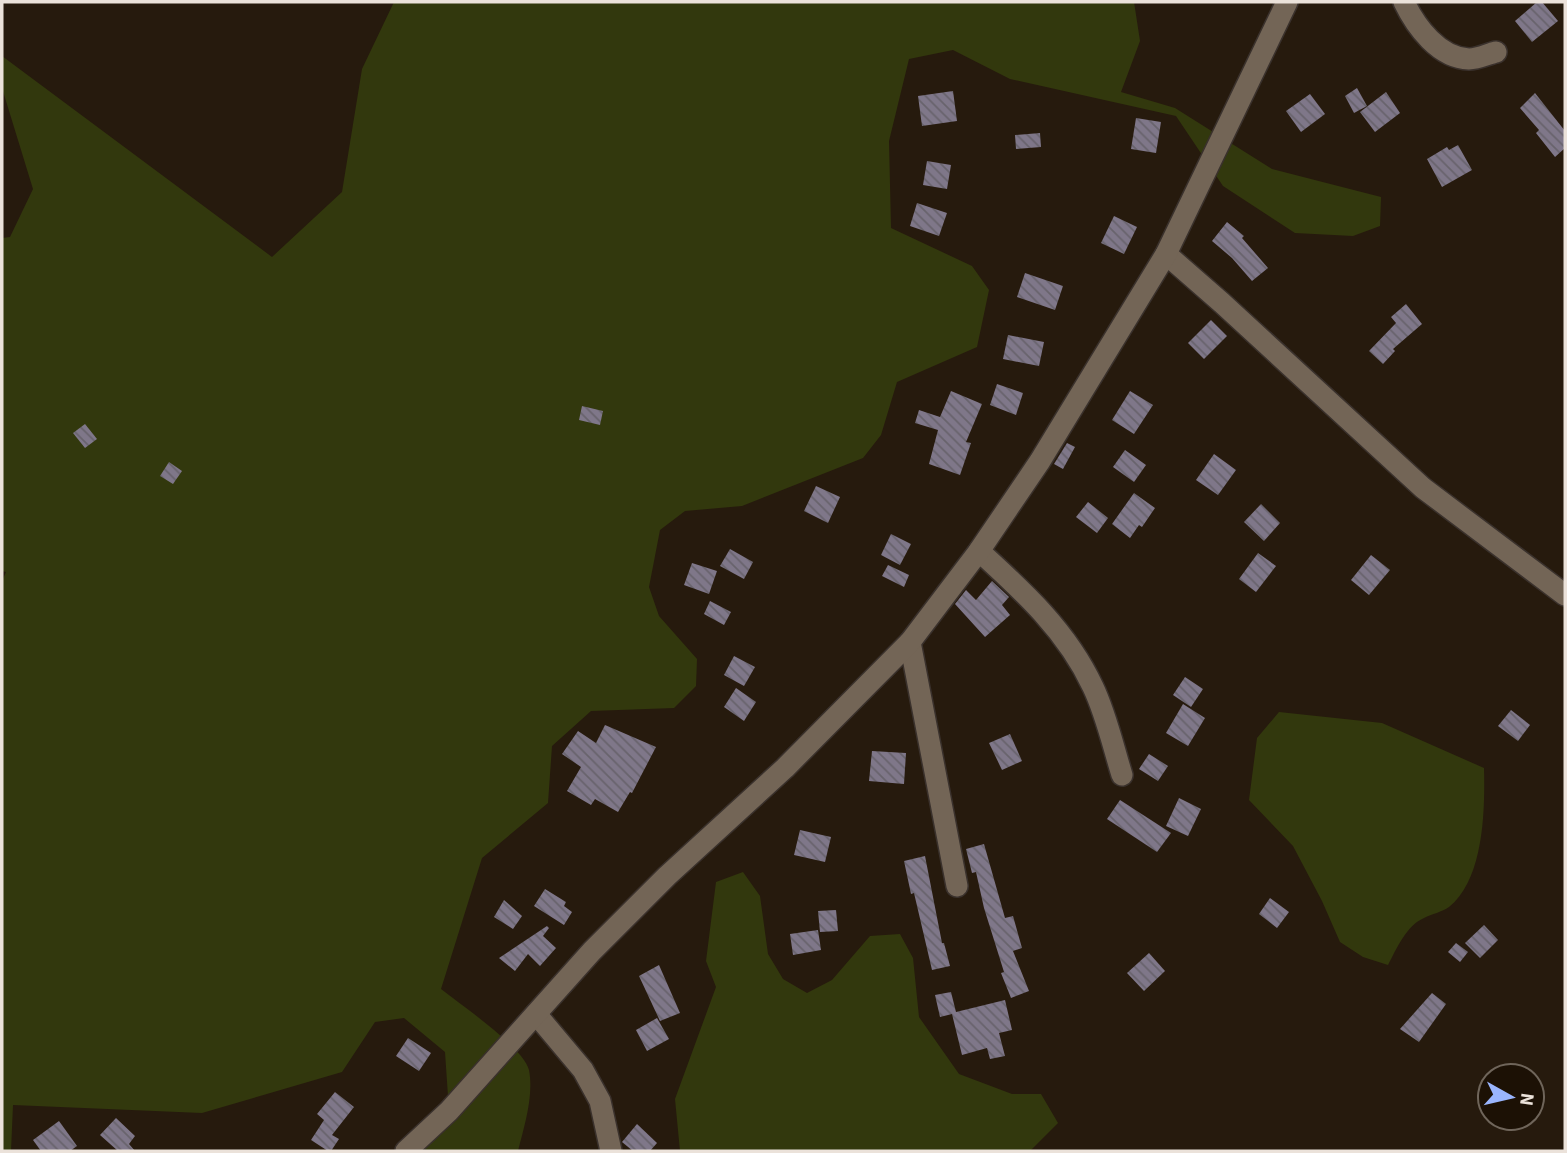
<svg xmlns="http://www.w3.org/2000/svg" width="1567" height="1153" font-family="'Source Sans 3',sans-serif">
	<style>
		.grass { fill: #32380d }
		.building { fill: url(#building-back-hatch) }
		.lines { fill: none; stroke-linecap: round; stroke-linejoin: round }
		.minor-casing { stroke: #3a312c; stroke-width: 24 }
		.minor { stroke: #736556; stroke-width: 21 }
	</style>
	<defs>
		<pattern id="building-back-hatch" width="6" height="6" patternUnits="userSpaceOnUse" patternTransform="scale(1.75)"><rect width="6" height="6" fill="#7f7789"/><path d="M-1 5l2 2M0 0l6 6M5-1l2 2" fill="none" stroke="#68636c"/></pattern>
	</defs>
	<rect width="100%" height="100%" fill="#261a0d"/>
	<g class="grass">
		<path d="M394 2H1134L1140 41 1121 92 1175 108 1272 169 1381 197 1380 226 1353 236 1295 233 1223 186 1176 116 1010 79 953 50 909 59 889 141 891 228 972 266 989 290 977 347 897 382 881 435 863 458 742 506 685 511 660 530 649 587 659 616 697 659 696 686 674 708 591 711 552 746 548 803 482 858 441 989C461 1005 523 1047 529 1070 534 1096 524 1127 518 1151H406L449 1111 445 1052 404 1018 375 1022 342 1072 202 1113 13 1105 11 1151H2V581L6 572 2 571V238L10 237 33 189 2 88V56L272 257 342 192 362 69Z"/>
		<path d="M1279 712 1382 723 1484 768C1485 810 1484 879 1449 907 1442 912 1432 914 1424 918 1406 926 1397 948 1388 965L1363 957 1340 942 1322 901 1293 846 1249 800 1257 738Z"/>
		<polygon points="743,872 760,896 768,954 783,979 807,993 832,980 870,936 900,934 913,958 919,1017 959,1074 1012,1094 1041,1094 1058,1123 1030,1151 680,1151 675,1099 716,987 706,961 716,882"/>
	</g>
	<g class="building">
		<polygon points="1537,2 1542,2 1558,21 1532,42 1515,21"/>
		<polygon points="1357,88 1367,106 1354,113 1345,96"/>
		<polygon points="953,91 957,121 922,126 918,96"/>
		<polygon points="1386,92 1400,113 1375,132 1360,112"/>
		<polygon points="1535,93 1565,131 1565,148 1555,157 1536,133 1539,130 1520,108"/>
		<polygon points="1310,94 1325,114 1301,132 1286,111"/>
		<polygon points="1136,118 1161,122 1156,153 1131,149"/>
		<polygon points="1040,133 1041,147 1016,149 1015,135"/>
		<polygon points="1458,145 1472,170 1442,187 1427,159 1447,147 1449,150"/>
		<polygon points="927,161 951,165 947,189 923,185"/>
		<polygon points="917,203 947,213 939,236 910,226"/>
		<polygon points="1114,216 1137,227 1124,254 1101,243"/>
		<polygon points="1227,222 1244,236 1242,238 1268,268 1252,281 1232,258 1212,241"/>
		<polygon points="1025,273 1063,286 1055,310 1017,297"/>
		<polygon points="1406,304 1422,324 1393,349 1395,351 1383,364 1369,351 1396,323 1391,317"/>
		<polygon points="1211,320 1227,336 1204,359 1188,343"/>
		<polygon points="1008,335 1044,342 1039,366 1003,359"/>
		<polygon points="997,384 1023,393 1016,415 990,405"/>
		<polygon points="951,391 982,404 966,442 971,443 960,475 929,464 938,430 915,423 919,410 940,417"/>
		<polygon points="1130,391 1153,405 1134,434 1112,420"/>
		<polygon points="582,406 603,411 600,425 579,420"/>
		<polygon points="85,424 97,439 85,448 73,433"/>
		<polygon points="1067,443 1075,447 1063,469 1054,464"/>
		<polygon points="1125,450 1146,465 1134,482 1113,467"/>
		<polygon points="1214,454 1236,470 1218,495 1196,480"/>
		<polygon points="169,462 182,471 173,484 160,476"/>
		<polygon points="816,486 840,497 828,523 804,511"/>
		<polygon points="1134,493 1155,508 1142,527 1139,525 1130,538 1112,524"/>
		<polygon points="1088,502 1108,518 1097,533 1076,517"/>
		<polygon points="1261,504 1280,523 1264,541 1244,522"/>
		<polygon points="891,534 911,544 900,565 881,555"/>
		<polygon points="730,549 753,562 744,579 720,566"/>
		<polygon points="1258,553 1276,566 1256,592 1239,579"/>
		<polygon points="1371,555 1390,570 1369,595 1351,580"/>
		<polygon points="692,563 717,571 709,594 684,585"/>
		<polygon points="888,565 909,575 904,587 882,576"/>
		<polygon points="992,581 1009,597 1002,605 1010,615 985,637 955,604 966,590 976,600"/>
		<polygon points="710,601 731,612 724,625 704,614"/>
		<polygon points="734,656 755,667 744,686 724,675"/>
		<polygon points="1185,677 1203,689 1191,707 1173,695"/>
		<polygon points="736,688 756,702 744,721 724,707"/>
		<polygon points="1183,704 1205,718 1188,746 1166,733"/>
		<polygon points="1511,710 1530,725 1518,741 1498,726"/>
		<polygon points="605,725 656,747 632,793 630,792 618,812 595,799 591,805 567,791 581,767 562,754 578,731 596,743"/>
		<polygon points="1010,734 1022,761 1002,770 989,743"/>
		<polygon points="872,751 906,753 904,784 869,781"/>
		<polygon points="1149,754 1168,766 1158,781 1139,769"/>
		<polygon points="1179,798 1201,809 1188,836 1166,826"/>
		<polygon points="1120,800 1171,833 1157,852 1107,819"/>
		<polygon points="800,830 831,837 825,862 794,855"/>
		<polygon points="984,844 1005,918 1013,916 1022,948 1013,951 1029,991 1011,998 1001,973 1004,972 984,908 976,872 972,873 966,849"/>
		<polygon points="925,856 942,943 944,943 950,966 932,970 914,893 911,894 904,861"/>
		<polygon points="545,889 566,902 564,906 572,912 564,925 534,906"/>
		<polygon points="1270,898 1289,912 1277,928 1259,914"/>
		<polygon points="504,900 522,916 513,929 494,917"/>
		<polygon points="836,910 838,931 820,932 818,911"/>
		<polygon points="1484,925 1498,940 1480,958 1465,943"/>
		<polygon points="547,926 549,928 543,936 556,948 540,966 528,954 515,971 499,958"/>
		<polygon points="818,930 821,950 793,955 790,934"/>
		<polygon points="1456,943 1468,952 1460,962 1448,952"/>
		<polygon points="1149,953 1165,971 1144,991 1127,973"/>
		<polygon points="659,965 680,1013 660,1021 639,976"/>
		<polygon points="951,992 956,1012 1005,1000 1012,1030 999,1033 1005,1056 990,1059 987,1048 962,1055 952,1014 940,1017 935,995"/>
		<polygon points="1432,993 1446,1004 1419,1042 1400,1029"/>
		<polygon points="657,1018 669,1039 647,1051 636,1030"/>
		<polygon points="408,1038 431,1053 419,1071 396,1056"/>
		<polygon points="335,1092 354,1107 332,1135 339,1139 331,1151 328,1151 311,1140 324,1120 317,1114"/>
		<polygon points="116,1118 135,1136 129,1144 135,1151 118,1151 100,1135"/>
		<polygon points="59,1121 77,1146 70,1151 41,1151 33,1140"/>
		<polygon points="637,1124 657,1143 650,1151 633,1151 622,1142"/>
	</g>
	<g class="lines">
		<g class="minor-casing">
			<g id="minor">
				<path d="M1404 2C1416 27 1439 58 1469 59 1478 59 1488 54 1496 52"/>
				<polyline points="1166,254 1222,303 1423,488 1565,595"/>
				<path d="M979 551C1023 591 1067 631 1093 687 1106 714 1113 746 1122 775"/>
				<polyline points="910,642 957,886"/>
				<polyline points="536,1014 583,1070 600,1101 611,1151"/>
				<polyline points="406,1151 449,1111 592,951 667,876 785,768 910,642 979,551 1040,461 1166,254 1287,2"/>
			</g>
		</g>
		<use href="#minor" class="minor"/>
	</g>
	<rect width="1567" height="1153" fill="none" stroke="#ebe2da" stroke-width="7"/>
	<g transform="translate(1511 1097) rotate(98)"><circle r="33" fill="#1c1105" stroke="#6f655a" stroke-width="2"/>
	<path d="M0-5L12 26L0 18L-12 26Z" fill="#9ab5fd"/>
	<text y="-10" font-size="19" font-weight="bold" text-anchor="middle" fill="#ebe2da">N</text>
	</g>
</svg>
